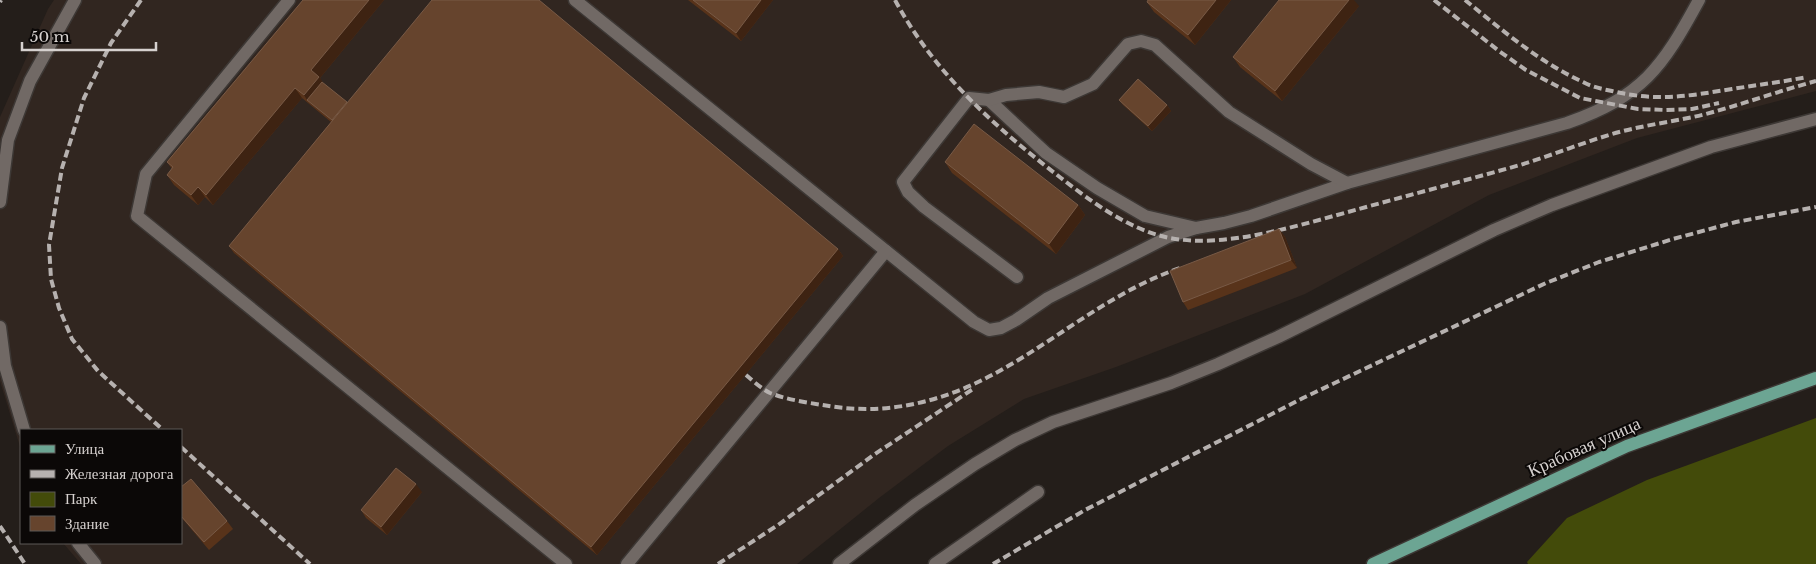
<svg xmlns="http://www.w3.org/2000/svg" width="1816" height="564" font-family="'Libre Baskerville',serif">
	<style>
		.built { fill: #312620 }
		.green { fill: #434b0a }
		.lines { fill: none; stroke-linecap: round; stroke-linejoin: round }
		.minor-casing { stroke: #3d3835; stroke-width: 15 }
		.major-casing { stroke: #3d3835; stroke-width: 15 }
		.minor { stroke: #716965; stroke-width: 12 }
		.major { stroke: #6ca593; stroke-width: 12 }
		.rail { stroke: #b6b1af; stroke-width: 4; stroke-dasharray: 8 4; stroke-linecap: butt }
		.wall { fill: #58331a }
		.shaded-wall { fill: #3e2312 }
		.building { fill: #66442d; stroke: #785a46 }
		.labels { text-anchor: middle; stroke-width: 4; stroke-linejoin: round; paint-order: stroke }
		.street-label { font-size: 18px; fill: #d6d1cf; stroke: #0b0807 }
	</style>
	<rect width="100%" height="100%" fill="#241e1a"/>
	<polygon class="built" points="54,0 1816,0 1816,91 1637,138 1489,195 1305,294 1116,367 1024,399 948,446 879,498 797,564 81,564 63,543 181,543 181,430 21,430 21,450 0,381 0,117 48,9"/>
	<polygon class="green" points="1816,418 1816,564 1528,564 1527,562 1567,518 1647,480"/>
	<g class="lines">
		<g class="minor-casing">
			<g id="minor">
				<polyline points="289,0 146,174 137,216 566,564"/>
				<path d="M575 0 974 322 989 330 1001 328 1016 320 1048 298 1168 237 1196 228 1224 223 1251 216 1347 183 1567 123C1643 96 1662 68 1699 0"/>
				<polyline points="989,100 1046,153 1097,188 1145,216 1196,228"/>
				<polyline points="0,202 8,140 30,81 75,0"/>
				<polyline points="1017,277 924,207 908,192 903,182 969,98 989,100 1006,95 1039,92 1064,97 1093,84 1128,44 1141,41 1155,45 1229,112 1311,164 1347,183"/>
				<polyline points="0,327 5,366 24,430"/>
				<polyline points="78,543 95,564"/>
				<polyline points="627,564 886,251"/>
				<polyline points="839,564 915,505 975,464 1015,440 1053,422 1171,383 1218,364 1278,337 1494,230 1552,205 1711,147 1816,119"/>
				<polyline points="935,564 1038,492"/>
			</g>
		</g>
		<g class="major-casing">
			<polyline id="major" points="1373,564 1627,446 1816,378"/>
		</g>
		<use href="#minor" class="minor"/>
		<use href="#major" class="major"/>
		<g class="rail">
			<polyline points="141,0 111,43 84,98 62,168 49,245 51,279 59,308 72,339 98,371 163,430"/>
			<path d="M895 0C934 73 996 128 1061 178 1092 202 1129 230 1170 238 1227 249 1303 224 1359 209 1413 194 1467 180 1520 165 1550 156 1579 144 1609 135 1641 125 1674 122 1706 114 1743 104 1779 91 1816 81"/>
			<polyline points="1434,0 1499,51 1526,70 1580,98 1638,109 1666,110 1692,109 1719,103"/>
			<path d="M1465 0C1502 30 1539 62 1583 82 1592 87 1602 89 1612 91 1657 102 1688 96 1732 89 1757 85 1782 82 1807 77"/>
			<polyline points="0,2 1,0"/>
			<path d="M746 375C753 381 762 389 770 393 788 400 810 403 829 406 891 416 949 400 1003 369 1063 335 1116 289 1183 267"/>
			<polyline points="181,447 310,564"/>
			<polyline points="0,526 25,564"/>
			<polyline points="718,564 778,525 875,454 973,389"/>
			<polyline points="993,564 1085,510 1303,398 1546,283 1599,262 1673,239 1736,222 1816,207"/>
		</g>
	</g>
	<g class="wall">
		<polygon points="303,0 384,0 320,78 322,82 347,102 838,249 843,256 597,555 234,253 229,246 331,122 302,98 213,205 205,197 198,205 174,185 167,175 172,169 167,162"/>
		<polygon points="688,0 773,0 741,41"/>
		<polygon points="1231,0 1195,45 1154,12 1147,2"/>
		<polygon points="1359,6 1282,101 1240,67 1233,57"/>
		<polygon points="1119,100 1167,105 1171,111 1152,131 1123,105"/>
		<polygon points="945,162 1078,205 1085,215 1056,254 952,173"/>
		<polygon points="1279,229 1285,237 1297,268 1188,310 1183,302"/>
		<polygon points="181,487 227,521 233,529 209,550 181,517"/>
		<polygon points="422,492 387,535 366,518 361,510"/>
	</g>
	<g class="shaded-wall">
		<polygon points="369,0 384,0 320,78 326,87 307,100 304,95 311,70"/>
		<polygon points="761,0 773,0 741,41 736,33"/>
		<polygon points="1216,0 1231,0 1195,45 1188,35"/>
		<polygon points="1349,0 1354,0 1359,6 1282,101 1275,91"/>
		<polygon points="295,88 302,98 213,205 206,195"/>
		<polygon points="1167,105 1171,111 1152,131 1148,126"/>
		<polygon points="198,187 205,197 198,205 191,195"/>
		<polygon points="1078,205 1085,215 1056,254 1049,244"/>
		<polygon points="1279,229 1285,237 1297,268 1291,260"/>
		<polygon points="838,249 843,256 597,555 591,547"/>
		<polygon points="416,484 422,492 387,535 381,527"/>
	</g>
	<g class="building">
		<polygon points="303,0 369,0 311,70 319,77 304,95 295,88 206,195 198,187 191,195 167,175 173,167 167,162"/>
		<polygon points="432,0 539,0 838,249 591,547 229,246"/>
		<polygon points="693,0 761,0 736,33"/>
		<polygon points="1148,0 1216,0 1188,35 1147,2"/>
		<polygon points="1279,0 1349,0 1275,91 1233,57"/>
		<polygon points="1138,79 1167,105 1148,126 1119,100"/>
		<polygon points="322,82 347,102 332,120 307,100"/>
		<polygon points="974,124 1078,205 1049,244 945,162"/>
		<polygon points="1279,229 1291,260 1183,302 1170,271"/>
		<polygon points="396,468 416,484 381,527 361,510"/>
		<polygon points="191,479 227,521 204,542 181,516 181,487"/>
	</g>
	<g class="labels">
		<g class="street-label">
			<text transform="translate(1584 447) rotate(-24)" y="6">Крабовая улица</text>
		</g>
	</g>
	<rect x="20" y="429" width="162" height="115" fill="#0b0807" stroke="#5c5857"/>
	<rect x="30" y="445" width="25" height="8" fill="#6ca593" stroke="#5c5857"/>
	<text x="65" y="454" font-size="15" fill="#d6d1cf">Улица</text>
	<rect x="30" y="470" width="25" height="8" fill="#b6b1af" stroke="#5c5857"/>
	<text x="65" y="479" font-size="15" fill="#d6d1cf">Железная дорога</text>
	<rect x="30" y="492" width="25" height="15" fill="#434b0a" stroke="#5c5857"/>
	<text x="65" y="504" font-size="15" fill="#d6d1cf">Парк</text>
	<rect x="30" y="516" width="25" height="15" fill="#66442d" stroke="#5c5857"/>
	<text x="65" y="529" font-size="15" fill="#d6d1cf">Здание</text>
	<path d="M22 42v8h134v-8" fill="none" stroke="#d6d1cf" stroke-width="2.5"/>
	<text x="30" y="42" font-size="15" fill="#d6d1cf" stroke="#0b0807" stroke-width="4" paint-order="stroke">50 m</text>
</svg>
